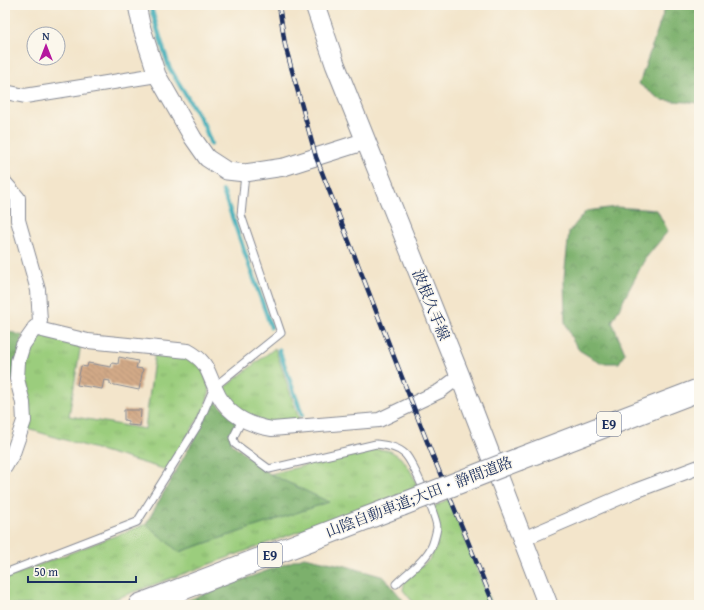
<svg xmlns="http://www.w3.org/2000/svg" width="704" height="610" font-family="'Gentium Book Plus','Noto Serif JP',serif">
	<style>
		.grass { fill: url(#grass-tufts); stroke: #5b7e6e }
		.forest { fill: url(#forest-crowns); stroke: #4c7065 }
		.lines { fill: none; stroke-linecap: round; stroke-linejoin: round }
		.stream { stroke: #3cacb7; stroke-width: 4.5 }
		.building { fill: url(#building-back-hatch) }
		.service-casing { stroke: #878a94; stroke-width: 9 }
		.minor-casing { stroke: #878a94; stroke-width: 16 }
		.tertiary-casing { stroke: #878a94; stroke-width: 19 }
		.secondary-casing { stroke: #878a94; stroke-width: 21 }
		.motorway-casing { stroke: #878a94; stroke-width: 24 }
		.service { stroke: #fff; stroke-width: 7 }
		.minor { stroke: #fff; stroke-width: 14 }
		.tertiary { stroke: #fff; stroke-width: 17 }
		.secondary { stroke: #fff; stroke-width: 19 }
		.motorway { stroke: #fff; stroke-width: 22 }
		.rail-casing { stroke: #1b2f5e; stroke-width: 4.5 }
		.rail { stroke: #fbf7ec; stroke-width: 3; stroke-dasharray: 9; stroke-linecap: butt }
		.motorway-bridge-casing { stroke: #878a94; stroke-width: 24; stroke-linecap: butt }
		.motorway-bridge { stroke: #fff; stroke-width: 22 }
		.labels { text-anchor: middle; stroke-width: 3; stroke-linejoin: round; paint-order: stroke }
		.shield { fill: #fbf7ec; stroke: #5e6b89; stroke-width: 1 }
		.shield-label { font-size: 14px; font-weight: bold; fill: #1b2f5e }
		.street-label { font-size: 15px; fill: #1b2f5e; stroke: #fbf7ec }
	</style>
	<defs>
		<pattern id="grass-tufts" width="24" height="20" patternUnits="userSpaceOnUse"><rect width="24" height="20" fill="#9bcd7d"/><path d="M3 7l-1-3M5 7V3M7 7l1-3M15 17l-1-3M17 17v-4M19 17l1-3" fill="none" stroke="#85b06e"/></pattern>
		<pattern id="forest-crowns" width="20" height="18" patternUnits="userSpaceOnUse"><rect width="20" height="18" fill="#7cb06c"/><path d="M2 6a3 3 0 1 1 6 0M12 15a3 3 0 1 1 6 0" fill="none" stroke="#65905c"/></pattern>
		<pattern id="building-back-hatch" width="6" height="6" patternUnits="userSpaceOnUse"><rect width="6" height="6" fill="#d3aa88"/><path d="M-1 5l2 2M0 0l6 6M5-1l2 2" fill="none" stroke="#aa8b72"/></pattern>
	</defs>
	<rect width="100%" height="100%" fill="#fbf7ec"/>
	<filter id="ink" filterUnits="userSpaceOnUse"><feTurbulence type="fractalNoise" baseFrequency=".025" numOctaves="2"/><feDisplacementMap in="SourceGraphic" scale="8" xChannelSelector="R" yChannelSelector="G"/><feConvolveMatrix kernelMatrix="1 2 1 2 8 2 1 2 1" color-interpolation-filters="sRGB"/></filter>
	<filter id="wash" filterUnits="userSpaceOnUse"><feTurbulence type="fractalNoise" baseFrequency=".012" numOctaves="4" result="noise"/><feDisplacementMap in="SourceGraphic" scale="16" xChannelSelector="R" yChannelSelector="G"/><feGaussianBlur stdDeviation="0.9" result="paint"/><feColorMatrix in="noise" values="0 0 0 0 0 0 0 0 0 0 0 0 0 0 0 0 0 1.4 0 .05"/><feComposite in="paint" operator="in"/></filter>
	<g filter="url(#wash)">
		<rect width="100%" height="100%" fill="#f3e5cb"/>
		<g class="grass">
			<path d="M41 335 81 344 69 416 145 429 155 352 177 353 200 361 210 391 204 409 167 470 28 429C24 398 16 367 33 338Z"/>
			<polygon points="275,348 300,422 272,425 232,408 220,391"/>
			<path d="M373 449C378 450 387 449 392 452 406 459 413 474 418 488L98 605H5V578L146 524 179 552 328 502 270 474Z"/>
			<polygon points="448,499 489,598 492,605 415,605 403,590 405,580 429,560 436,548 439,531 433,507"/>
			<polygon points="196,597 198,605 176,605"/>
		</g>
		<g class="forest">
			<polygon points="666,5 699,5 699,103 661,100 639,84"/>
			<polygon points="616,207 657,210 668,231 645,259 612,322 625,353 619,363 600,363 579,350 573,341 565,322 564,278 569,232 586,211"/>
			<polygon points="5,330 23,336 12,381 5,380"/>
			<polygon points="213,399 238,422 231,433 231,443 270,474 329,502 179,552 146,524 194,439"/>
			<polygon points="304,557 346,566 384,577 407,605 198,605 196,597"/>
		</g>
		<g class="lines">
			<g class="stream">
				<polyline points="150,5 169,67 204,125 211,144"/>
				<polyline points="223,191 271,327"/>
				<polyline points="279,350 302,415"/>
			</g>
		</g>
		<g id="blocks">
			<g class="building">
				<polygon points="119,357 138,361 136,368 143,369 139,390 110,384 110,381 104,380 102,389 77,385 81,366 87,367 88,363 111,367 112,363 118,364"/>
				<polygon points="124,410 141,410 140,426 128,425 128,421 124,420"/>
			</g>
		</g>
	</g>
	<g filter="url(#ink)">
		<use href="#blocks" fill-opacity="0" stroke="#878a94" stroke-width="1"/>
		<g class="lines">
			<g class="service-casing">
				<g id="service">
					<path d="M242 420 233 438 235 444 269 469 376 444C386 445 398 447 405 454 413 462 437 518 437 528 436 533 434 541 432 546 425 561 408 572 396 584"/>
					<polyline points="5,573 137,522 198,425 214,387 281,333 241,215 245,174"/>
				</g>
			</g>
			<g class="minor-casing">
				<g id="minor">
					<polyline points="5,92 25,96 157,75"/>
					<polyline points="5,183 18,198 18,220 38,290 40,321 23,345 18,361 17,379 23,403 24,421 13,453 5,467"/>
					<path d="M34 328 88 341 188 351C208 362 207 371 216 390 226 414 247 425 272 429L379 420 440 391 460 376"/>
					<polyline points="523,539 635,491 699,467"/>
				</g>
			</g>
			<g class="tertiary-casing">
				<polyline id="tertiary" points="137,5 142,29 157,75 193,138 207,158 227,171 245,173 284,167 366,141"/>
			</g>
			<g class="secondary-casing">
				<polyline id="secondary" points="315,5 335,64 460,376 548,605"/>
			</g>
			<g class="motorway-casing">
				<g id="motorway">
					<polyline points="519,459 699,390"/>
					<polyline points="140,605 401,505"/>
				</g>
			</g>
			<use href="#service" class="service"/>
			<use href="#minor" class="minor"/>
			<use href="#tertiary" class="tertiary"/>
			<use href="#secondary" class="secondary"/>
			<use href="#motorway" class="motorway"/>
			<g class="rail-casing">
				<polyline id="rail" points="279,5 285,45 316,157 428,444 494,605"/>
			</g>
			<use href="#rail" class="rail"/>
			<g class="motorway-bridge-casing">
				<polyline id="motorway-bridge" points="401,505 519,459"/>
			</g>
			<use href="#motorway-bridge" class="motorway-bridge"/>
		</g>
	</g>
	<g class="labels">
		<g class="shield">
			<rect x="597" y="412" width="24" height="24" rx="3"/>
			<rect x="258" y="543" width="24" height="24" rx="3"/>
		</g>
		<g class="shield-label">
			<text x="609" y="429">E9</text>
			<text x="270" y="560">E9</text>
		</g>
		<g class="street-label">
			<text transform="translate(431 305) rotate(68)" y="5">波根久手線</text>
			<text transform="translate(419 497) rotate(-21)" y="5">山陰自動車道;大田・静間道路</text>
		</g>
	</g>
	<rect width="704" height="610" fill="none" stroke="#fbf7ec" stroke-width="20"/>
	<g transform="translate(46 46)"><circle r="19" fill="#fbf7ec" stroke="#a1a7b3"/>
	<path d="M0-3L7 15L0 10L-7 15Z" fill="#b5179e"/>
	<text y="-6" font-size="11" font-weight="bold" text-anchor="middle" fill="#1b2f5e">N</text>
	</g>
	<path d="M28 576v6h108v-6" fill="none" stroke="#1b2f5e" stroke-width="2"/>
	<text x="34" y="576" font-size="12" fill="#1b2f5e" stroke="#fbf7ec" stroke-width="3" paint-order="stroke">50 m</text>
</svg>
